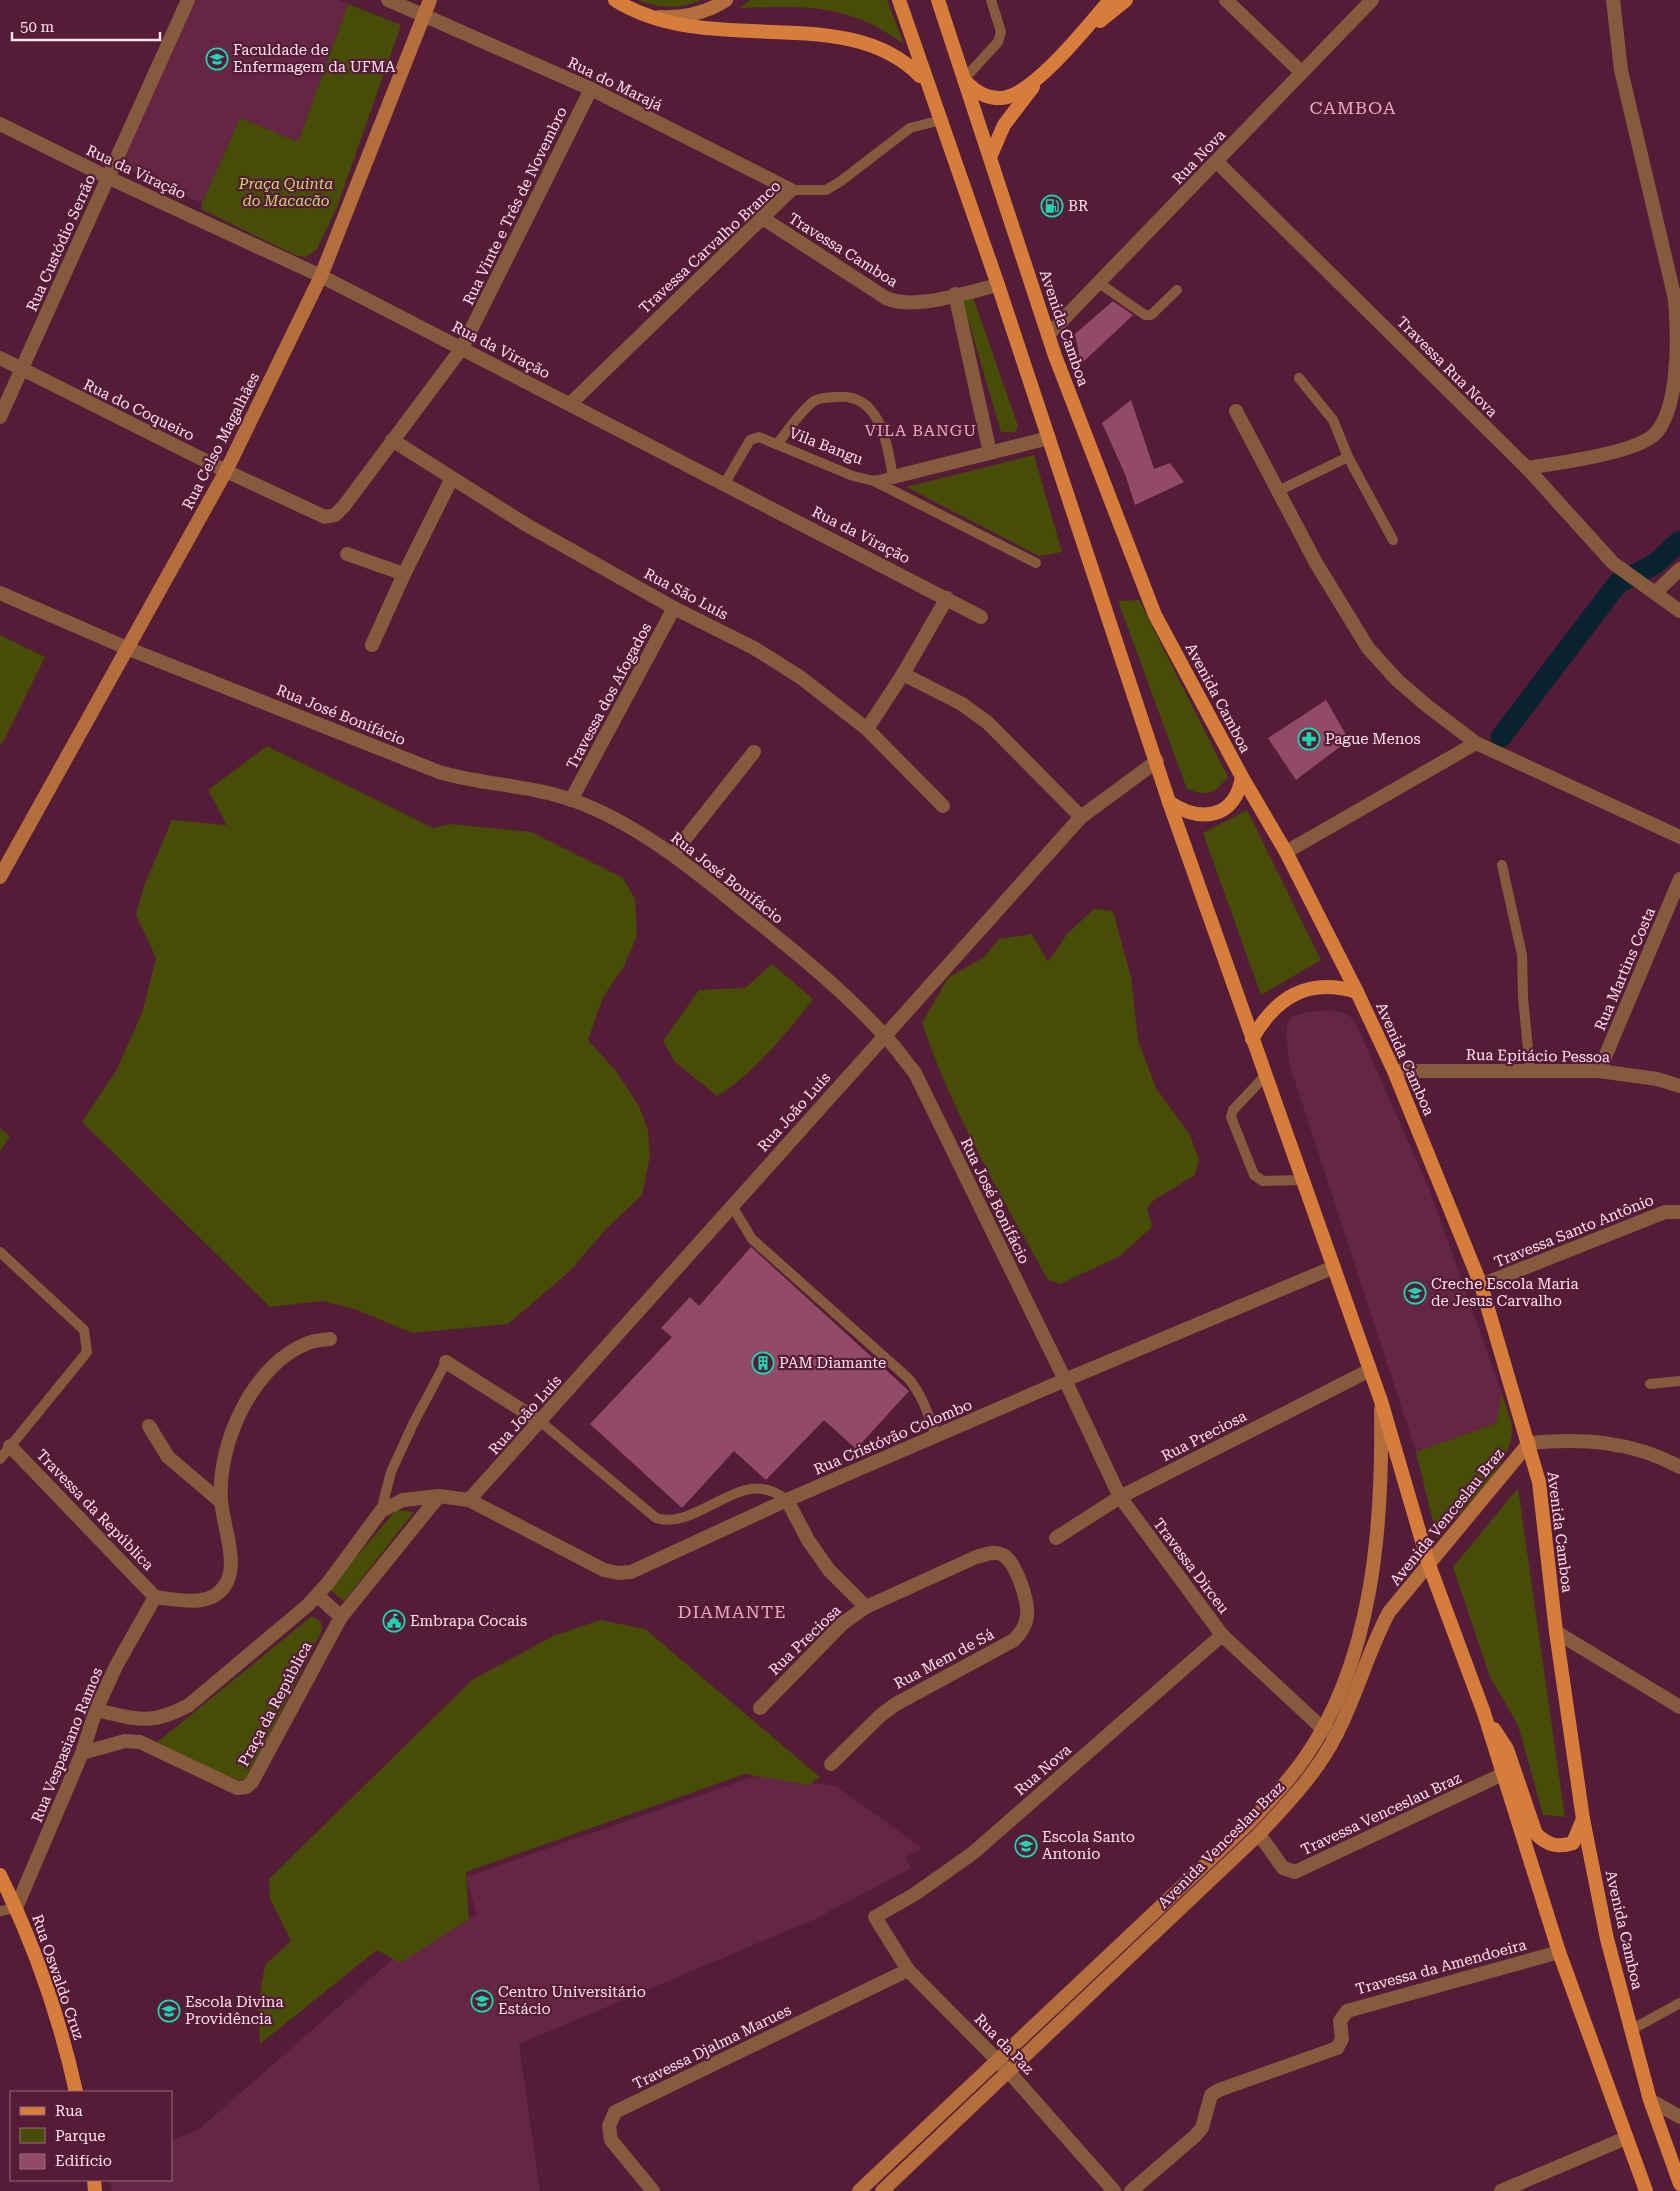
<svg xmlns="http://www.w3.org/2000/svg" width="1680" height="2191" font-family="'Roboto Serif',serif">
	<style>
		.built { fill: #642643 }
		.green { fill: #474c06 }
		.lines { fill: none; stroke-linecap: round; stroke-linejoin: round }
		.canal { stroke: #08222f; stroke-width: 21 }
		.building { fill: #914b69 }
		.service { stroke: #865a3d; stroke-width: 10 }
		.minor { stroke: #865a3d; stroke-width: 14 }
		.tertiary { stroke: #865a3d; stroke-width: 14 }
		.secondary { stroke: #b46e3d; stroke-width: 14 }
		.primary { stroke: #d77d3b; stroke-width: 14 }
		.labels { text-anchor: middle; stroke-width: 4.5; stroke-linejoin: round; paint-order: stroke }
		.poi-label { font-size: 15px; fill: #ffe1eb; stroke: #541c36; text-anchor: start }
		.street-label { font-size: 15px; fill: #ffe1eb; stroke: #541c36 }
		.park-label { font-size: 15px; font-style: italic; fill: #ccd76d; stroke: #541c36 }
		.neighbourhood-label { font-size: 16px; letter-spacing: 1px; fill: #eda7c2; stroke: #541c36 }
		.quarter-label { font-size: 18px; letter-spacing: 1px; fill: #eda7c2; stroke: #541c36 }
	</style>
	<rect width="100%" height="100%" fill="#541c36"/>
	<g class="built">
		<polygon points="194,0 339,0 348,4 298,142 240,118 202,203 120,167"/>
		<polygon points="1332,1010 1344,1013 1352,1018 1358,1028 1430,1191 1502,1394 1497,1423 1416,1452 1289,1063 1286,1031 1288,1022 1293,1016 1308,1012"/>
		<polygon points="756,1776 836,1786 922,1848 905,1858 912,1868 815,1919 519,2044 540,2191 112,2191 110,2180 171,2180 171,2140 198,2130 393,1959 477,1915 466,1877"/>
	</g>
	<g class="green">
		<path d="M637 0H701C679 10 659 8 637 0Z"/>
		<path d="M750 0H887L904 44C847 3 807 6 740 8Z"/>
		<polygon points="348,4 401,25 337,207 317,249 306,257 297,256 201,209 202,203 240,118 298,142"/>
		<polygon points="966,297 973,297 1018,426 1015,432 1001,432 963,302"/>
		<polygon points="1034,455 1062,552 1039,556 906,487"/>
		<path d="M1139 600 1228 777C1214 794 1208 797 1187 789L1118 601Z"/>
		<polygon points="0,635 45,657 2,744 0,743"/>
		<polygon points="267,746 433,828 450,824 531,832 623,878 635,899 637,936 624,966 603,997 588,1040 616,1071 639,1106 648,1130 650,1156 642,1195 606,1229 571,1270 508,1324 412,1333 357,1310 323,1301 270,1307 82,1122 117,1069 142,1013 156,958 136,915 144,886 172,820 227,825 208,790"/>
		<polygon points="1247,810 1321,960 1261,995 1203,833"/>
		<path d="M1094 909 1113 911 1131 977 1138 1040 1156 1088 1190 1135 1199 1160 1195 1175 1154 1200 1147 1208 1152 1227 1120 1256 1060 1284 1048 1280C1001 1196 953 1114 922 1023L948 978 984 957 999 939 1032 934 1048 962 1067 934Z"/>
		<path d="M772 964 813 999C789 1031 752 1075 717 1096L675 1062 663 1041 699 990 745 988Z"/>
		<polygon points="0,1128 10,1136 0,1152"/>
		<path d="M1502 1394C1505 1405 1512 1420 1512 1431 1511 1468 1461 1511 1437 1538L1416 1452 1496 1423Z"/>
		<polygon points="1518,1488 1565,1817 1543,1815 1518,1725 1490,1677 1453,1567"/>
		<polygon points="396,1510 414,1512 344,1601 329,1589"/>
		<polygon points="312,1616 321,1622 322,1630 250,1774 244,1779 237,1780 155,1744"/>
		<polygon points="600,1620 645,1629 820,1777 809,1785 745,1774 466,1872 469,1919 400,1963 377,1950 260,2044 258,2004 265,1965 291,1941 270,1899 269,1879 472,1680 553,1636"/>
	</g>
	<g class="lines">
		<polyline class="canal" points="1501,737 1618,583 1655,564 1680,541"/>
	</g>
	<g class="building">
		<polygon points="1113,301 1133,315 1081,364 1075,334"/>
		<polygon points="1131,400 1154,469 1170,463 1184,482 1135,505 1125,474 1102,423"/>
		<polygon points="1326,700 1349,740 1296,780 1268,738"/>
		<polygon points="751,1247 909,1391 856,1449 824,1420 766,1480 734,1451 682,1508 590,1424 672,1337 661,1328 690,1297 699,1306"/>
	</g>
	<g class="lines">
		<g class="service">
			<polyline points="965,78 998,42 1001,32 991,0"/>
			<polyline points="791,190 826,190 841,181 910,128 941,120"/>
			<polyline points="1099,283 1145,315 1151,315 1177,290"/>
			<polyline points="1299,378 1333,420 1348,457 1393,540"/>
			<polyline points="874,481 1036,563"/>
			<path d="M725 483 750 440 759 437 853 476 874 481 893 477C887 445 881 392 836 397 830 398 820 397 814 401 799 412 789 430 777 444"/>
			<polyline points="1278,491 1348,457"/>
			<polyline points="1502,865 1522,955 1523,997 1530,1071"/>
			<polyline points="1265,1076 1233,1110 1231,1117 1254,1175 1263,1181 1303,1180"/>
			<path d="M732 1206 752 1239 908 1378C923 1396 928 1414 936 1436"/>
			<polyline points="0,1252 84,1330 87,1352 0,1459"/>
			<polyline points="1650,1384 1680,1381"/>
			<path d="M541 1422 656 1518C692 1529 728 1484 763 1489 772 1490 780 1495 787 1500"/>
			<polyline points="381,1511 391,1472 414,1422 446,1362"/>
			<polyline points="0,1911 16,1908"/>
			<polyline points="1631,2030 1680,2003"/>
		</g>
		<g class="minor">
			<polyline points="1226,0 1301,72"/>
			<polyline points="423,15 591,89 791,190 571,403"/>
			<polyline points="0,124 107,177 321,276 981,617"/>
			<polyline points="1217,162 1527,468 1613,563 1680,611"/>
			<path d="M761 217 886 298C915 311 967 292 998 285"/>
			<polyline points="955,294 990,453"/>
			<polyline points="1048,335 1372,0"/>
			<polyline points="0,358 226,471 325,517 335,515 344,506 462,348 591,89"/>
			<polyline points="1236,411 1316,563 1368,648 1397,680 1426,705 1476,743 1680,837"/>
			<polyline points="0,417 188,0"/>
			<polyline points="392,440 525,524 674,608 754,648 800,677 867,729 943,806"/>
			<path d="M1527 468C1556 463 1634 454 1655 434 1680 407 1678 335 1675 299L1621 70 1613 0"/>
			<polyline points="893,477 1049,438"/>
			<polyline points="347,554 404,574"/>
			<polyline points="1655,593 1680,569"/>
			<polyline points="372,645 404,574 452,478"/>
			<polyline points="903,674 962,704 988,723 1081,817"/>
			<polyline points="867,729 903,674 947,598"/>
			<polyline points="571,800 674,608"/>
			<polyline points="1286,852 1476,743"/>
			<polyline points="673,854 754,752"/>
			<polyline points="1599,1071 1680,879"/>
			<polyline points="1481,1285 1665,1212 1680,1212"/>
			<polyline points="446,1362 541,1422"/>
			<polyline points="149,1426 168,1457 221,1502"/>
			<path d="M1529 1443C1582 1438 1632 1441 1680 1467"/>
			<polyline points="10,1446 155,1597"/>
			<polyline points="469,1500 1081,817 1157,761"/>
			<polyline points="787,1500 808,1540 829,1570 866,1607"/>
			<polyline points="1056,1538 1120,1497 1370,1370"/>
			<polyline points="318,1596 341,1617"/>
			<path d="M155 1597C180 1600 213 1609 227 1582 238 1560 222 1522 221 1500 217 1444 253 1364 308 1343 315 1340 323 1340 330 1339"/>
			<polyline points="1556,1632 1680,1707"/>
			<path d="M760 1708 843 1623 866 1607 976 1557C985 1555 993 1550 1003 1555 1016 1562 1029 1602 1027 1616 1026 1626 1021 1633 1014 1640L896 1704 881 1715 831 1764"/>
			<path d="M96 1710C136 1719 151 1726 189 1705L308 1605 328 1583 381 1511 403 1500 439 1496 469 1500 604 1570 618 1573 631 1572 787 1500 1065 1380 1120 1497 1222 1635 1322 1728 1337 1734"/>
			<polyline points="82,1753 125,1741 140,1742 237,1788 246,1787 252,1782 341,1617 439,1496"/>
			<polyline points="1259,1834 1283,1868 1295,1872 1503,1774"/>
			<polyline points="16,1908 82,1753 96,1710 116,1666 155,1597"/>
			<polyline points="653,2191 611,2140 609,2126 615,2112 908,1970"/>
			<polyline points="1114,2191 1009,2072 908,1970 875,1917 915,1894 973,1853 1222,1635"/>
			<polyline points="1131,2191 1195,2136 1202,2128 1211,2095 1219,2090 1337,2048 1342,2039 1340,2021 1347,2011 1559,1952"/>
			<polyline points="1501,2191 1626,2138"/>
		</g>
		<g class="tertiary">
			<polyline points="388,0 423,15"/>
			<path d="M0 593 129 649 439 772C483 785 530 785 572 800 635 822 692 868 743 910 792 949 842 989 884 1035 895 1046 905 1061 915 1073L1065 1380 1334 1267"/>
			<polyline points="1394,1071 1599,1071 1657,1079 1680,1086"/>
			<polyline points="1650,2100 1680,2117"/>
		</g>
		<g class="secondary">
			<path d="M659 17C682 18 707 13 726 0"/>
			<polyline points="0,877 226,471 321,276 430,0"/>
			<path d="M859 2191 1247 1825C1267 1804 1287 1783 1304 1759 1373 1661 1383 1526 1381 1409"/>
			<path d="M882 2191 1259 1834C1288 1803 1317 1773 1336 1735 1357 1695 1368 1651 1389 1612L1529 1443"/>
		</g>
		<g class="primary">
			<path d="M615 0C711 60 846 0 920 76"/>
			<polyline points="899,0 998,285 1169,802 1381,1401 1429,1565 1484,1713 1559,1952 1646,2191"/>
			<polyline points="938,0 1055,356 1155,615 1242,777 1286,852 1357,992 1394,1071 1481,1285 1539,1482 1556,1632 1583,1819 1607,1939 1650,2100 1680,2184"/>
			<polyline points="1100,21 1126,0"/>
			<path d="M967 83C976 92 988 99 1002 98 1034 95 1088 25 1110 0"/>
			<polyline points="991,155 1004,125 1033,87"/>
			<path d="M1169 802C1200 823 1235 819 1242 777"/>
			<path d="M1252 1039C1276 997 1308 977 1357 992"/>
			<path d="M1494 1729 1507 1749 1536 1834C1548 1845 1557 1848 1573 1843L1583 1819"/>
			<path d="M0 1875C33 1942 60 2019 76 2092"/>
			<polyline points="94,2180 95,2191"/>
		</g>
	</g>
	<defs>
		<g id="university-ring" transform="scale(1.125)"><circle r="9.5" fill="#541c36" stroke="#1dd5b1" stroke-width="1.5"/><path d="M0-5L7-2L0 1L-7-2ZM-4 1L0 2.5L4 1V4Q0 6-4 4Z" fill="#1dd5b1"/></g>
		<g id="fuel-ring" transform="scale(1.125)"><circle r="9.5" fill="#541c36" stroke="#1dd5b1" stroke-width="1.5"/><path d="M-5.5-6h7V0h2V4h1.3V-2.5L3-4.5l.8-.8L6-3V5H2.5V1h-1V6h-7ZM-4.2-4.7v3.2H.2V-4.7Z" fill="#1dd5b1"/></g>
		<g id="pharmacy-ring" transform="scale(1.125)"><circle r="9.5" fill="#541c36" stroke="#1dd5b1" stroke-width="1.5"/><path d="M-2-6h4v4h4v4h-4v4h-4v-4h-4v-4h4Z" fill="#1dd5b1"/></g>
		<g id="school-ring" transform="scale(1.125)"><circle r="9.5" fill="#541c36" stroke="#1dd5b1" stroke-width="1.5"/><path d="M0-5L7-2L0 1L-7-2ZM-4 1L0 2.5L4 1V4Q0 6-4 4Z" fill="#1dd5b1"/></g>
		<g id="building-ring" transform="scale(1.125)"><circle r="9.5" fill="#541c36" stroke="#1dd5b1" stroke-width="1.5"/><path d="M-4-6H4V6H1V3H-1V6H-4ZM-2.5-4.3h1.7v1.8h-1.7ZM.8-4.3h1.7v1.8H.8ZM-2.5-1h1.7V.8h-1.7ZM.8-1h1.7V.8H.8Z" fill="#1dd5b1"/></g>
		<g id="civic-ring" transform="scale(1.125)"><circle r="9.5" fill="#541c36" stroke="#1dd5b1" stroke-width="1.5"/><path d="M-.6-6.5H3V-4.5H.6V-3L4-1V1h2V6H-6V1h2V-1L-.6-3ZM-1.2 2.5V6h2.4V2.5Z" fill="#1dd5b1"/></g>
	</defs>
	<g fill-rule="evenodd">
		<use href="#university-ring" x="217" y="59"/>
		<use href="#fuel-ring" x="1052" y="206"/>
		<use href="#pharmacy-ring" x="1309" y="739"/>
		<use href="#school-ring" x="1415" y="1293"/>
		<use href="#building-ring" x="763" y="1363"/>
		<use href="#civic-ring" x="394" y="1621"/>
		<use href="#school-ring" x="1026" y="1846"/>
		<use href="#university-ring" x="482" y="2001"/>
		<use href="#school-ring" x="169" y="2011"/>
	</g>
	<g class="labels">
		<g class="poi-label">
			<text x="233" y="55">Faculdade de<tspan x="233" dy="17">Enfermagem da UFMA</tspan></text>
			<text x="1068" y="211">BR</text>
			<text x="1325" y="744">Pague Menos</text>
			<text x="1431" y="1289">Creche Escola Maria<tspan x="1431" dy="17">de Jesus Carvalho</tspan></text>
			<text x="779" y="1368">PAM Diamante</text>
			<text x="410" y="1626">Embrapa Cocais</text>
			<text x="1042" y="1842">Escola Santo<tspan x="1042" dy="17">Antonio</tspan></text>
			<text x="498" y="1997">Centro Universitário<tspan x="498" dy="17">Estácio</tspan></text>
			<text x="185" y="2007">Escola Divina<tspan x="185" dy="17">Providência</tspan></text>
		</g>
		<g class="street-label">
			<text transform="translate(615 84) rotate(26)" y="5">Rua do Marajá</text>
			<text transform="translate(1199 157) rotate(-46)" y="5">Rua Nova</text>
			<text transform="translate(136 172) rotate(25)" y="5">Rua da Viração</text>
			<text transform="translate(515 206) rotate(-64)" y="5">Rua Vinte e Três de Novembro</text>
			<text transform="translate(61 243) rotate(-66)" y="5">Rua Custódio Serrão</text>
			<text transform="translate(710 247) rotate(-43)" y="5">Travessa Carvalho Branco</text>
			<text transform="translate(843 250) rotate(32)" y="5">Travessa Camboa</text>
			<text transform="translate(1064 328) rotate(71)" y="5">Avenida Camboa</text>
			<text transform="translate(501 350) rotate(27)" y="5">Rua da Viração</text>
			<text transform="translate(1447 367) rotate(45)" y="5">Travessa Rua Nova</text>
			<text transform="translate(139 410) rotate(26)" y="5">Rua do Coqueiro</text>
			<text transform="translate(221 441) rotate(-63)" y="5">Rua Celso Magalhães</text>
			<text transform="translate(826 446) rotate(21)" y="5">Vila Bangu</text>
			<text transform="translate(861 535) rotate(27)" y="5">Rua da Viração</text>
			<text transform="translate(686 594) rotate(28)" y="5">Rua São Luís</text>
			<text transform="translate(609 696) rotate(-62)" y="5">Travessa dos Afogados</text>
			<text transform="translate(1218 698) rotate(62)" y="5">Avenida Camboa</text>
			<text transform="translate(341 715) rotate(22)" y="5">Rua José Bonifácio</text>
			<text transform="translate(727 878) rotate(38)" y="5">Rua José Bonifácio</text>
			<text transform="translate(1625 969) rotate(-67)" y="5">Rua Martins Costa</text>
			<text transform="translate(1538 1056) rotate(1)" y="5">Rua Epitácio Pessoa</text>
			<text transform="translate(1405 1059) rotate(66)" y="5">Avenida Camboa</text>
			<text transform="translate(794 1112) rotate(-48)" y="5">Rua João Luís</text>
			<text transform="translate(995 1201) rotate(64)" y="5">Rua José Bonifácio</text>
			<text transform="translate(1574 1231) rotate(-22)" y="5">Travessa Santo Antônio</text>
			<text transform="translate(525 1415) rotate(-48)" y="5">Rua João Luís</text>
			<text transform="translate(1204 1436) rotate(-27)" y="5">Rua Preciosa</text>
			<text transform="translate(893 1437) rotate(-23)" y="5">Rua Cristóvão Colombo</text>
			<text transform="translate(95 1510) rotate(46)" y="5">Travessa da República</text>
			<text transform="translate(1447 1517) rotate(-51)" y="5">Avenida Venceslau Braz</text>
			<text transform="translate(1560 1532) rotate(83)" y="5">Avenida Camboa</text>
			<text transform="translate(1191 1566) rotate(53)" y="5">Travessa Dirceu</text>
			<text transform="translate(805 1640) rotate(-44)" y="5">Rua Preciosa</text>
			<text transform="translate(944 1659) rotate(-28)" y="5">Rua Mem de Sá</text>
			<text transform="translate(275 1704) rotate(-62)" y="5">Praça da República</text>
			<text transform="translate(67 1745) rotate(-68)" y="5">Rua Vespasiano Ramos</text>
			<text transform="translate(1043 1770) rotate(-41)" y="5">Rua Nova</text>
			<text transform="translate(1381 1814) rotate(-25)" y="5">Travessa Venceslau Braz</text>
			<text transform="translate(1221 1845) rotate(-45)" y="5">Avenida Venceslau Braz</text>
			<text transform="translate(1624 1930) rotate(77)" y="5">Avenida Camboa</text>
			<text transform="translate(1441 1967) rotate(-15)" y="5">Travessa da Amendoeira</text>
			<text transform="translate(58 1977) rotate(71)" y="5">Rua Oswaldo Cruz</text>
			<text transform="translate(1004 2044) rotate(46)" y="5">Rua da Paz</text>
			<text transform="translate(712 2047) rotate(-26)" y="5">Travessa Djalma Marues</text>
		</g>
		<g class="park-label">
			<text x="286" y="189">Praça Quinta<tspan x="286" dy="17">do Macacão</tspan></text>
		</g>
		<g class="neighbourhood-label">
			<text x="921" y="436">VILA BANGU</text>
		</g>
		<g class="quarter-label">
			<text x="1353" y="114">CAMBOA</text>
			<text x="732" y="1618">DIAMANTE</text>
		</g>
	</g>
	<rect x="10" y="2091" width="162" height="90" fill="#541c36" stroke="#986b7e"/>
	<rect x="20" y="2107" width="25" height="8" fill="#d77d3b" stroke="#986b7e"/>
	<text x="55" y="2116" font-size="15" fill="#ffe1eb">Rua</text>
	<rect x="20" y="2128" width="25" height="15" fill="#474c06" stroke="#986b7e"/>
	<text x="55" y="2141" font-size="15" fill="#ffe1eb">Parque</text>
	<rect x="20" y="2154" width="25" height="15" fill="#914b69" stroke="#986b7e"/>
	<text x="55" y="2166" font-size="15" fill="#ffe1eb">Edifício</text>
	<path d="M12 32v8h148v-8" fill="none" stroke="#ffe1eb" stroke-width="2.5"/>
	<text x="20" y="32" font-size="15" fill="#ffe1eb" stroke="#541c36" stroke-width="4" paint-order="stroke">50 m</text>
</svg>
